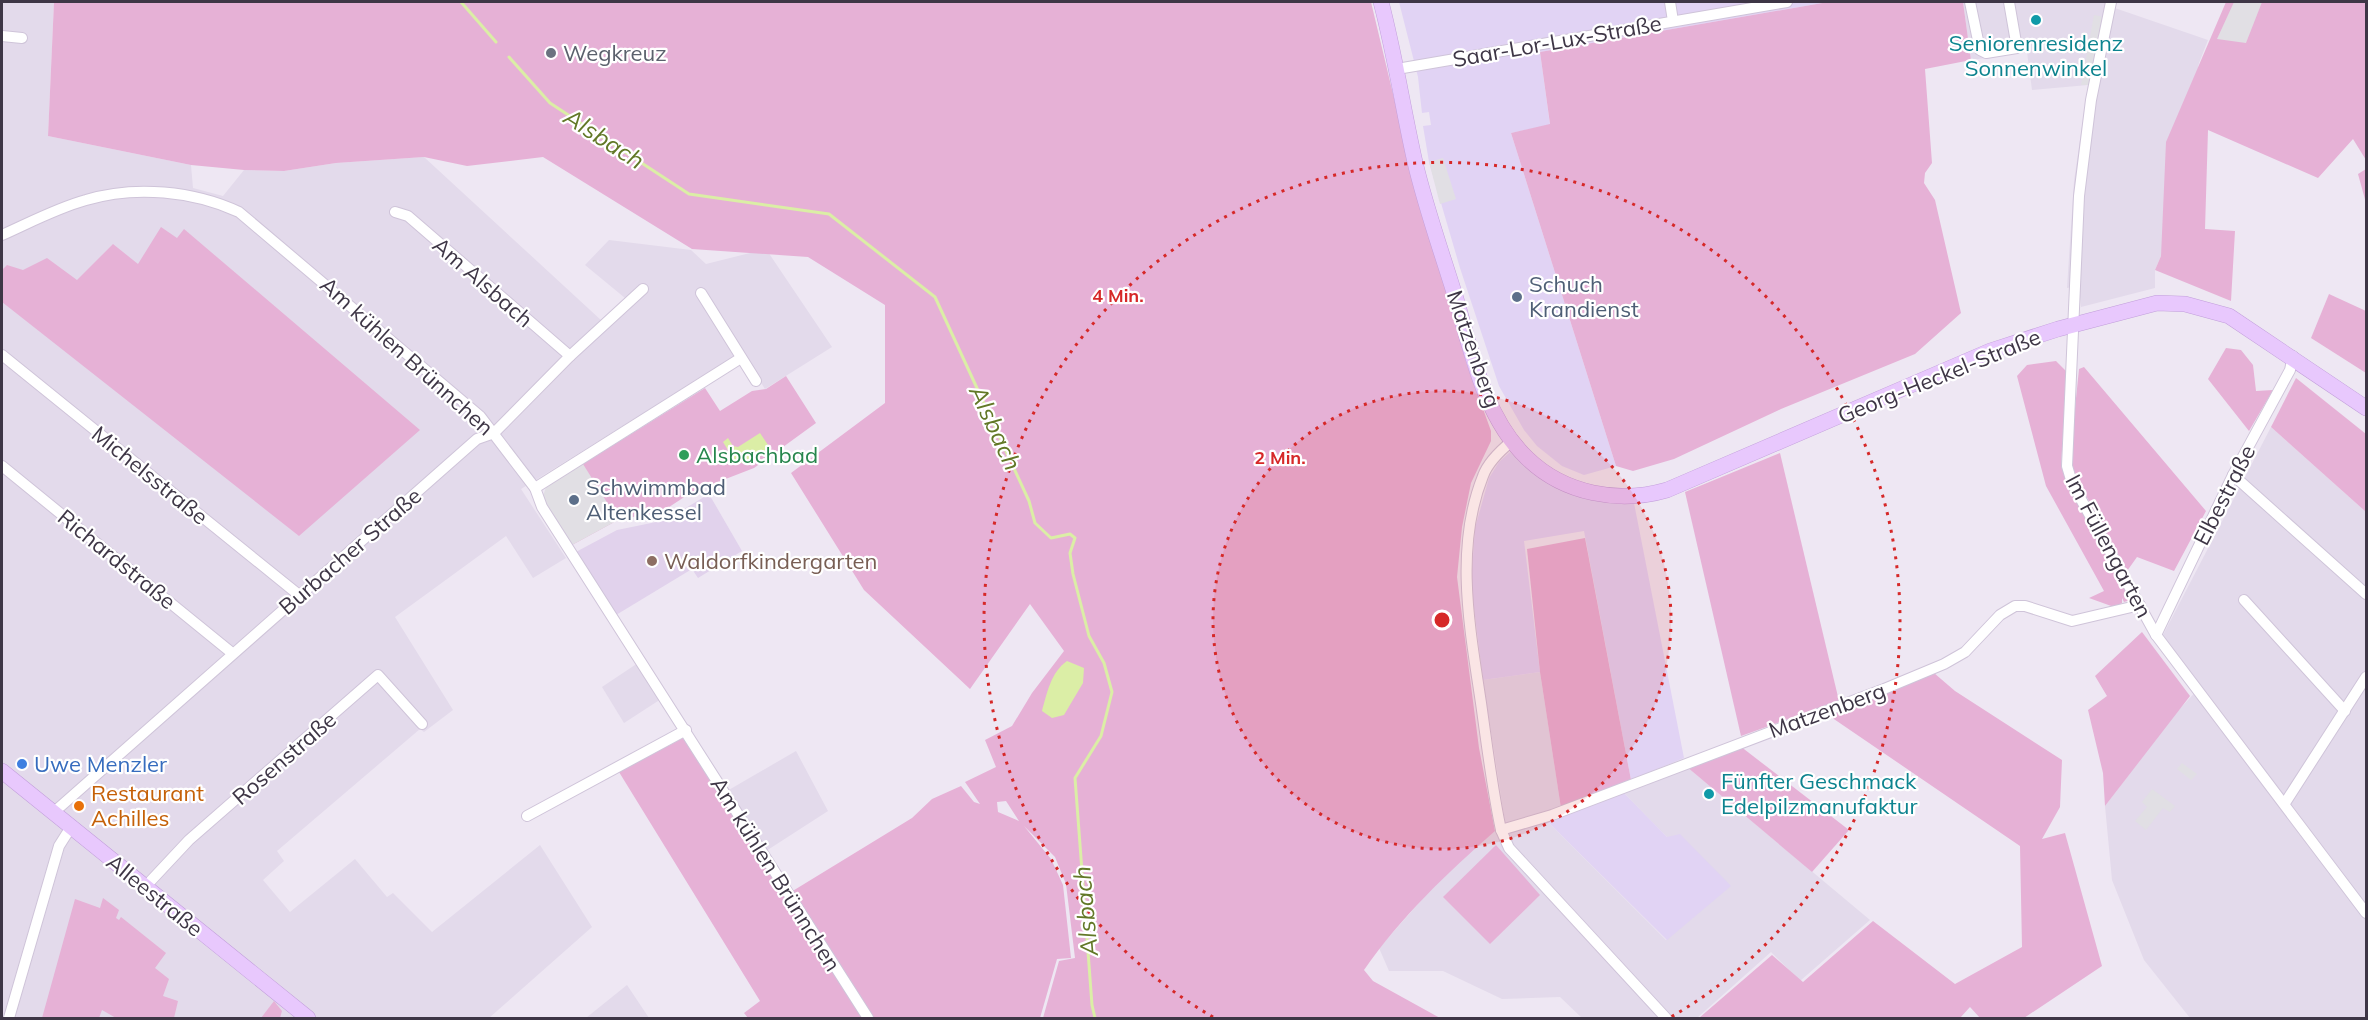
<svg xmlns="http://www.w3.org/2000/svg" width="2368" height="1020" font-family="Mulish,sans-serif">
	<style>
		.residential { fill: #e3daeb }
		.commercial { fill: #e1d3f4 }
		.education { fill: #e1d2ec }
		.green { fill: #e6b1d6; fill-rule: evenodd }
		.parking { fill: #e1dfe4 }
		.water { fill: #dbeea6 }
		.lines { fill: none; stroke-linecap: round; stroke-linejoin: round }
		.stream { stroke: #dbeea6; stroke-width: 3 }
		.street-casing { stroke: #cfc4d9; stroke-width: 12 }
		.secondary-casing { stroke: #c29fdb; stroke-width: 16 }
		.street { stroke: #fff; stroke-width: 10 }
		.secondary { stroke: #e8c8fd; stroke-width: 15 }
		.ring { fill: none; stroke: #d62828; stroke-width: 3; stroke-dasharray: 3 6 }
		.culture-dot { fill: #0f9aa8; stroke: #fff; stroke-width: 2 }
		.worship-dot { fill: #6b7280; stroke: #fff; stroke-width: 2 }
		.service-dot { fill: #5c6f8a; stroke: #fff; stroke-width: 2 }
		.leisure-dot { fill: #2e9e5b; stroke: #fff; stroke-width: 2 }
		.education-dot { fill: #8d6e63; stroke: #fff; stroke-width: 2 }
		.shop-dot { fill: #3f7fe0; stroke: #fff; stroke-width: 2 }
		.food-dot { fill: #e8710a; stroke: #fff; stroke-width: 2 }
		.labels { text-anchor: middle; stroke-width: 4.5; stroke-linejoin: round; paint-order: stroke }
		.street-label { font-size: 22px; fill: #3e3646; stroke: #fff }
		.culture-label { font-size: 22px; fill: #0d838f; stroke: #fff }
		.worship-label { font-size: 22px; fill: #5b616d; stroke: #fff; text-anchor: start }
		.service-label { font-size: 22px; fill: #4e5e75; stroke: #fff; text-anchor: start }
		.leisure-label { font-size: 22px; fill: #27864d; stroke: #fff; text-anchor: start }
		.education-label { font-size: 22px; fill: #785e54; stroke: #fff; text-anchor: start }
		.shop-label { font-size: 22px; fill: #366cbe; stroke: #fff; text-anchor: start }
		.food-label { font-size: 22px; fill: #c56008; stroke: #fff; text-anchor: start }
		.water-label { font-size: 24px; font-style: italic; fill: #627827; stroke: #fff }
		.centre { fill: #d62828; stroke: #fff; stroke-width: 3 }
		.ring-label { font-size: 18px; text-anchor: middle; font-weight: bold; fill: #d62828; stroke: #fff; stroke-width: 4.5; stroke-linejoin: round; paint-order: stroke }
	</style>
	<rect width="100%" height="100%" fill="#eee7f3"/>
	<g class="residential">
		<polygon points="2,2 54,2 48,136 191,165 193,188 223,196 244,170 284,171 336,163 424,157 602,321 625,298 585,265 609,240 691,250 706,264 766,249 832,347 765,389 742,352 521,489 566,558 533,578 506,536 395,617 453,710 424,732 420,729 277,851 284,861 263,880 290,912 355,859 387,897 393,893 432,932 540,845 592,927 489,1018 2,1018"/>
		<polygon points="1963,2 2106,2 2106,5 2208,40 2199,63 2161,256 2155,270 2155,288 2081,307 2079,286 2067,288 2074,181 2088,85 2032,90 2027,52 1971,60"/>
		<polygon points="2271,427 2366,512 2366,1018 2190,1018 2144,960 2112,880 2105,806 2175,714 2201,686 2163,635"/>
		<polygon points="638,663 661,699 624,723 602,687"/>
		<polygon points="1540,672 1561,808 1546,820 1666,940 1730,886 1667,837 1622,791 1687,767 1870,920 1800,981 1771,952 1697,1018 1582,1018 1560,997 1502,999 1443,971 1389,971 1379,948 1443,876 1505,822 1483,680"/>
		<polygon points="796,751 828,811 766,851 727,791"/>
		<polygon points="627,985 649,1018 586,1018"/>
	</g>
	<g class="commercial">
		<polygon points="1399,2 1828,2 1540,52 1550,125 1511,133 1616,466 1584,475 1562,466 1537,446 1524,430 1499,386 1460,268 1429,162 1423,126 1431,125 1429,112 1422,113 1418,77"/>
		<polygon points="1510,452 1538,474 1634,503 1684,758 1631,780 1584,531 1524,541 1540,672 1483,680 1471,584 1475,528 1489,478 1499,462"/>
		<polygon points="1622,791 1667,837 1680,834 1731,886 1667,940 1546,820"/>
	</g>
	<polygon class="education" points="709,494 742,551 698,578 692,569 616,615 574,553 617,530 666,520"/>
	<g class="green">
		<path d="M54 2H1371L1416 190 1460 332 1466 362 1491 431V441L1471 483 1462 527 1457 577 1479 748 1495 831C1447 873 1401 917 1364 970L1373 981 1440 1018H1043L1059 961 1075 958 1066 884 1055 857 1024 826 1051 859 1063 885 1071 958 1057 959 1040 1018H874L791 892 912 818 932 799 961 786 974 802 980 804 965 782 996 767 985 740 1012 726 1032 693 1064 651 1030 604 970 689 864 590 791 473 885 403V305L808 257 692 249 543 157 467 166 424 157 336 163 284 171 244 170 191 165 48 136ZM1006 801 1019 821 998 812 997 802Z"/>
		<polygon points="1828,2 1963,2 1971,60 1925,69 1932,163 1925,173 1924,183 1935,200 1961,313 1915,354 1781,409 1674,459 1633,471 1616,466 1511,133 1550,124 1540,52"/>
		<polygon points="2226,2 2366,2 2366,160 2353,139 2318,178 2208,130 2205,229 2235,231 2231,301 2155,270 2161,256 2166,142"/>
		<polygon points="2366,169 2366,203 2358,174"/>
		<polygon points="161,227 177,238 184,229 420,430 299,536 2,302 2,270 7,265 23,270 47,258 77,280 113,244 138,264"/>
		<polygon points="2329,294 2366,311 2366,373 2311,338"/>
		<polygon points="2226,348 2241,350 2253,365 2256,391 2273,390 2249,431 2208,379"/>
		<polygon points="2056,361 2067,372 2061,466 2068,484 2133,599 2124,602 2122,598 2122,603 2114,607 2089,598 2104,591 2046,486 2017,376 2027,365"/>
		<polygon points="2084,367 2206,511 2174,571 2137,557 2127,571 2077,479 2072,465 2071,447 2079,369"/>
		<polygon points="786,376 816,423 754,468 692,492 663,511 618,520 572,545 546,487 705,388 720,411 752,391 766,389"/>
		<polygon points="2296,378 2366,434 2366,512 2271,427"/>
		<polygon points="1780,453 1839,701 1741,736 1685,492"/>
		<polygon points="1585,538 1631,780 1561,808 1540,672 1527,549"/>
		<polygon points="2142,632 2190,696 2105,806 2103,773 2088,710 2107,696 2095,676"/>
		<polygon points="1934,673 1955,691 2062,760 2060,807 2042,839 2065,833 2102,966 2024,1018 1980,1018 1970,1007 1960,1018 1699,1018 1772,955 1803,982 1873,921 1955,984 2022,947 2020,846 1828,715"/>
		<polygon points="683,738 862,1018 748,1018 744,1013 760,1001 619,772"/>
		<polygon points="1740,746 1849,830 1812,872 1687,767"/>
		<polygon points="1496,845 1540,895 1490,944 1443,897"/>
		<polygon points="103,898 119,910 116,918 119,920 121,917 166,953 155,968 169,979 163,996 178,1001 174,1018 116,1018 102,1010 99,1018 42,1018 75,899 100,908"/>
		<polygon points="274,1001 282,1011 280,1018 261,1018"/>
	</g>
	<g class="parking">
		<polygon points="2234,2 2262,2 2246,43 2217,39"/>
		<polygon points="2094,15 2108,18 2094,85 2081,85"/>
		<polygon points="1443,158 1456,199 1440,204 1429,162"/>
		<polygon points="583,464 618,520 572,545 544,505 543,496 546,487"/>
		<polygon points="2182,763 2197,774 2191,780 2177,769"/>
		<polygon points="2152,789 2175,806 2170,812 2163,808 2146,830 2135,821 2147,807 2142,802"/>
	</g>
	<g class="water">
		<polygon points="760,433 770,448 745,464 734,460 723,442 728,438 733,446 738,447"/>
		<path d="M1067 661 1084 668 1083 683 1064 715 1052 718 1042 711C1047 693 1051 672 1067 661Z"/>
	</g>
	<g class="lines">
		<g class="stream">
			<polyline points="461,2 496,42"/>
			<polyline points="509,57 550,103 689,194 829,214 935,297 1029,501 1035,523 1051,538 1070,534 1075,538 1070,553 1073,574 1089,636 1104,663 1112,692 1101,736 1075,778 1092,1005 1095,1018"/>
		</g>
		<g class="street-casing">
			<g id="street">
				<polyline points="1670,2 1673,21"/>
				<polyline points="1970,2 1980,50 1986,53 2017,48 2009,2"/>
				<polyline points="2111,2 2091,100 2079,196 2067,466 2072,483 2156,635 2366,913"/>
				<polyline points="2,36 22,38"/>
				<polyline points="1397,69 1787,2"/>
				<polyline points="395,212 408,216 570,356"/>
				<path d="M2 235C29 223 57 208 86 200 135 185 194 191 239 212L480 416 535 488 542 507 868 1018"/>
				<polyline points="701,293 756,381"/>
				<polyline points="2,355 299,595"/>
				<path d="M1512 441C1501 450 1488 462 1483 476 1454 548 1470 629 1481 703 1487 745 1492 788 1501 830L1509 848 1666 1018"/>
				<polyline points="2,466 232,653"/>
				<polyline points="2233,475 2366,594"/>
				<polyline points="535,488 741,358"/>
				<polyline points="2244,600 2345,711"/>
				<polyline points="2156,635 2233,475 2290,370 2293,356"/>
				<polyline points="2285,803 2366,677"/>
				<polyline points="53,813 477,439 494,433 570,356 643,289"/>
				<polyline points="527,816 686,730"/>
				<polyline points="1501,830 1552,815 1884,689 1944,664 1965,652 2000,615 2015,606 2025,606 2072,621 2140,605"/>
				<polyline points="145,887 189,840 378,675 422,724"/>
				<polyline points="9,1018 59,846 71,827"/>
			</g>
		</g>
		<g class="secondary-casing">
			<g id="secondary">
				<path d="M1381 2C1395 55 1403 109 1415 162 1426 209 1443 256 1457 302 1472 355 1486 419 1527 458 1564 494 1619 504 1667 490L1990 351 2058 329 2157 303 2185 304 2229 316 2366 408"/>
				<polyline points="2,771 308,1018"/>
			</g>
		</g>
		<use href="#street" class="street"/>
		<use href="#secondary" class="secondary"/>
	</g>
	<circle cx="1442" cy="620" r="229" fill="#d62828" fill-opacity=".12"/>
	<g class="ring">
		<circle cx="1442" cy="620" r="229"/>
		<path d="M1213 1017A458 458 0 1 1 1671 1017"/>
	</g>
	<g class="culture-dot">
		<circle cx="2036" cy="20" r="6"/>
		<circle cx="1709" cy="794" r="6"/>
	</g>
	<circle class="worship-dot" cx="551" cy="53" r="6"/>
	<g class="service-dot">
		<circle cx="1517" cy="297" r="6"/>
		<circle cx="574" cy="500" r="6"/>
	</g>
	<circle class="leisure-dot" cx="684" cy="455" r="6"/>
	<circle class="education-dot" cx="652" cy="561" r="6"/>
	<circle class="shop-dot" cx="22" cy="764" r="6"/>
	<circle class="food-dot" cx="79" cy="806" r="6"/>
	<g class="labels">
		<g class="street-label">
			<text transform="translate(1557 41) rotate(-10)" y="8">Saar-Lor-Lux-Straße</text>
			<text transform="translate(483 282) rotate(41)" y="8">Am Alsbach</text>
			<text transform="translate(1474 349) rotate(71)" y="8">Matzenberg</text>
			<text transform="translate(407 356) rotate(42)" y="8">Am kühlen Brünnchen</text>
			<text transform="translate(1939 376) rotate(-22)" y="8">Georg-Heckel-Straße</text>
			<text transform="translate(150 475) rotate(39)" y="8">Michelsstraße</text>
			<text transform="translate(2224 495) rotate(-63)" y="8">Elbestraße</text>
			<text transform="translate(2109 546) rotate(62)" y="8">Im Füllengarten</text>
			<text transform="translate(350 551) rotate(-41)" y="8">Burbacher Straße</text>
			<text transform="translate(117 559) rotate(39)" y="8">Richardstraße</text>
			<text transform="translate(1827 710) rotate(-20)" y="8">Matzenberg</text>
			<text transform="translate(284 758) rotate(-41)" y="8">Rosenstraße</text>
			<text transform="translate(776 874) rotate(58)" y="8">Am kühlen Brünnchen</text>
			<text transform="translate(155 895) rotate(39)" y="8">Alleestraße</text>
		</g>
		<g class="culture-label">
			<text x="2036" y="51">Seniorenresidenz<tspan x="2036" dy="25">Sonnenwinkel</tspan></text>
			<text x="1721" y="789" text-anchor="start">Fünfter Geschmack<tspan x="1721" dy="25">Edelpilzmanufaktur</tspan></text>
		</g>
		<g class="worship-label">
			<text x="563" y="61">Wegkreuz</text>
		</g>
		<g class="service-label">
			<text x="1529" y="292">Schuch<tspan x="1529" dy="25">Krandienst</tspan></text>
			<text x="586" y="495">Schwimmbad<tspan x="586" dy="25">Altenkessel</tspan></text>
		</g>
		<g class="leisure-label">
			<text x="696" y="463">Alsbachbad</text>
		</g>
		<g class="education-label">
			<text x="664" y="569">Waldorfkindergarten</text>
		</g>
		<g class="shop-label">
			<text x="34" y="772">Uwe Menzler</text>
		</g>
		<g class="food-label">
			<text x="91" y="801">Restaurant<tspan x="91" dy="25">Achilles</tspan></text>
		</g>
		<g class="water-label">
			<text transform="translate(604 139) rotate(33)" y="8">Alsbach</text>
			<text transform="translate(995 428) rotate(65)" y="8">Alsbach</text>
			<text transform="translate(1086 911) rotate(-95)" y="8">Alsbach</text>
		</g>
	</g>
	<circle cx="1442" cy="620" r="9" class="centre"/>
	<g class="ring-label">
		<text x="1118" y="302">4 Min.</text>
		<text x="1280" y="464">2 Min.</text>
	</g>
	<rect width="2368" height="1020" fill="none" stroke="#3e3646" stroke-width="6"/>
</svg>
